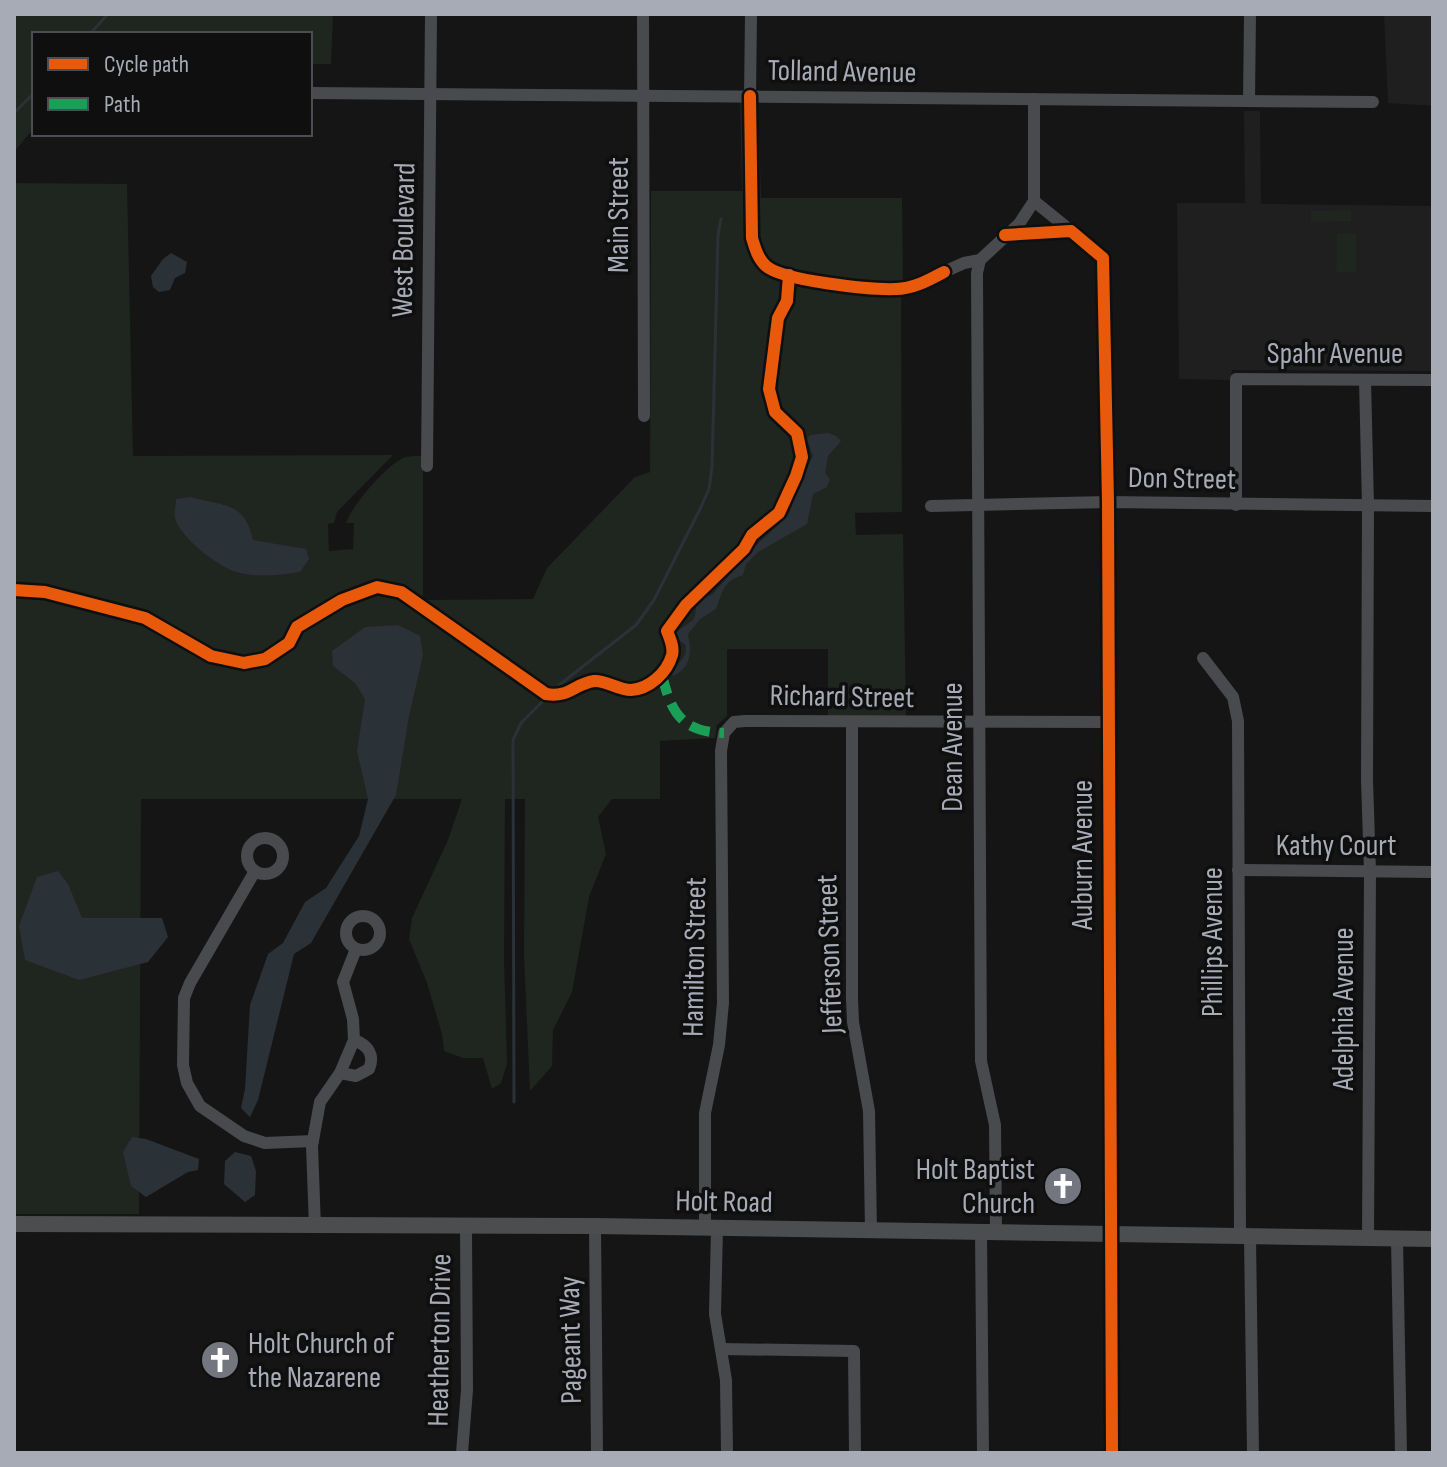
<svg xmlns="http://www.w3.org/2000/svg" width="1447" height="1467" font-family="'Sofia Sans Condensed',sans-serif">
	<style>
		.built { fill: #1f1f20 }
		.green { fill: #1f251f }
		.water { fill: #2a3238 }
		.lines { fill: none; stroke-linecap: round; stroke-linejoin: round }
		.stream { stroke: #2a3238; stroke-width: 3 }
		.minor { stroke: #494a4d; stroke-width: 12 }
		.major { stroke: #4b4d4f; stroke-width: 16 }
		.quiet { stroke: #1a9f57; stroke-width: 10; stroke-dasharray: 20 10; stroke-linecap: butt }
		.cycleway-casing { stroke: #0f0f10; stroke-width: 17 }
		.cycleway { stroke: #e8590c; stroke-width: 12 }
		.labels { text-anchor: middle; stroke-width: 7; stroke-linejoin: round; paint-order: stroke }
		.street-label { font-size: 30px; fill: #a6abb6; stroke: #0f0f10 }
		.poi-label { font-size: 30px; fill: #a6abb6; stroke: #0f0f10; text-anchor: end }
	</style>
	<rect width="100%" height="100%" fill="#151515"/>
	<g class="built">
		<polygon points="1384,14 1433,14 1433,106 1388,103"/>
		<polygon points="1244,111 1260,111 1261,204 1433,206 1433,371 1232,370 1231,380 1179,379 1177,203 1245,203"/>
	</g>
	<g class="green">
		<polygon points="14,14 333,14 331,64 310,64 310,34 34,34 34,128 14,152"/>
		<path d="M740 96H758L761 198H902L903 282 941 267 946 276 901 295 902 512 855 513 856 535 903 534 906 716H828V649H727V716L717 725 715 738 660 741V799H612L598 817 606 854 589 897 572 992 553 1030 552 1066 530 1091 524 956 525 799H505L504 958 507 1064 501 1083 492 1089 483 1058H463L444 1051 442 1034 427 983 409 939 412 918 448 840 462 799H141L139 1214H14V183L127 184 133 456 393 455 337 512 334 523 328 524 329 551 353 549 354 523H346C352 505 386 466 403 458 408 456 417 456 423 456V600L533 599 547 568 635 477 650 472 651 191H742Z"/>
		<polygon points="1351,210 1351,221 1311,222 1311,211"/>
		<polygon points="1337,234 1356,234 1356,272 1336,272"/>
	</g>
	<g class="water">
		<polygon points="171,253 187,262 185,273 175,278 170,290 159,292 153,287 151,276 163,259"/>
		<path d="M828 433 836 436 841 441 828 456 825 473 830 479 827 487 813 494 807 524 758 552 746 564 743 575C723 581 723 591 716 609L700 619 688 634C692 652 691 668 673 676L672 673C677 661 689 659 685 644L678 640 676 632C697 617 694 624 697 599L712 595 730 574V567L742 563 754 547 788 516 803 475 813 456 807 439 810 435Z"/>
		<path d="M191 497C225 507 244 501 253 540L306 549 309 559 300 572C279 575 257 578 237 572 219 568 180 537 175 518 174 513 176 504 176 499Z"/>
		<polygon points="398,625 420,636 423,655 409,716 396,795 311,943 294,954 258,1100 250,1117 241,1108 245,1089 250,1005 268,954 283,943 305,902 326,888 359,836 368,799 357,751 365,699 355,683 333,666 332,651 365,627"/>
		<polygon points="58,871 68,884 82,918 162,918 168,937 148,962 79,980 25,960 19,926 37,877"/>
		<polygon points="132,1137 146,1139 199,1159 198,1170 188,1172 146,1197 131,1186 123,1152"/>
		<polygon points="235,1152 251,1156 256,1171 255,1195 245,1202 224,1184 225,1161"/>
	</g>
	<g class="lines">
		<g class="stream">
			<polyline points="90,34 108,14"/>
			<polyline points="14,113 34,93"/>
			<polyline points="554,689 636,625 654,600 701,507 709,489 712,467 718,235 721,219"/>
			<polyline points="514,1102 513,740 521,723 543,701"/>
		</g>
		<g class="minor">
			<polyline points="643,14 644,416"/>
			<polyline points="311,93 1373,102"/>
			<polyline points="750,96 751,14"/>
			<polyline points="1249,100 1250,14"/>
			<polyline points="1034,201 1071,231"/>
			<polyline points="1005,235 1071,231 1103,258 1108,502 1112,1453"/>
			<polyline points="980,260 977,273 981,1061 995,1125 996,1232"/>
			<polyline points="944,272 964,263 980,260 1019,224 1034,201 1034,99"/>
			<polyline points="1365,380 1368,506 1367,780 1370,872 1368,1238"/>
			<polyline points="427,466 431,14"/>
			<polyline points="1236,505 1236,379 1433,380"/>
			<polyline points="931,506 1108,502 1433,506"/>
			<polyline points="1203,658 1233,697 1238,721 1240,1237"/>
			<polyline points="852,723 852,999 853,1022 869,1111 871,1231"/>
			<circle cx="265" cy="856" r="18"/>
			<polyline points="1238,870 1433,872"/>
			<polyline points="255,871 190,983 184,998 183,1065 187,1083 200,1106 244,1136 265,1143 313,1141"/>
			<circle cx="363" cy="933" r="17"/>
			<path d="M340 1073 356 1076 369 1069C375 1055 368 1045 354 1040"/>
			<polyline points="595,1226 597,1453"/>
			<polyline points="315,1227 312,1146 320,1102 340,1073 354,1040 353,1019 343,982 356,949"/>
			<polyline points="705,1228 705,1113 719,1045 723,1003 721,751 724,733 734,722 745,721 1108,722"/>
			<polyline points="717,1229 715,1314 726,1380 727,1453"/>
			<polyline points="981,1232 983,1453"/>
			<polyline points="1250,1237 1253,1453"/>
			<polyline points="1397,1239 1401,1453"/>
			<polyline points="722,1349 854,1351 855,1453"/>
			<polyline points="462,1453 467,1390 466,1227"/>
		</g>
		<polyline class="major" points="14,1224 595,1226 1433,1239"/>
		<path class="quiet" d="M662 675C671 713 682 732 724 733"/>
		<g class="cycleway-casing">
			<g id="cycleway">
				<path d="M750 96 752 238C755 248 758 259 766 266 783 281 872 290 896 289 913 289 929 280 944 272"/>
				<polyline points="1005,235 1071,231 1103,258 1108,502 1112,1453"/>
				<path d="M14 590 45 592 145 618 211 656 244 663 265 659 289 643 297 627 342 600 377 587 401 592 546 694C569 698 574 684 594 681 606 680 618 690 631 690 649 689 667 673 672 655 674 647 670 639 667 631L686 605 744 549 752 535 779 513 796 476 802 457 797 433 775 412 769 389 778 318 787 301 789 275"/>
			</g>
		</g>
		<use href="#cycleway" class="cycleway"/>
	</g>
	<defs>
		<g id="church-disc" transform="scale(2)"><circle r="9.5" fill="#73767e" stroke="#0f0f10"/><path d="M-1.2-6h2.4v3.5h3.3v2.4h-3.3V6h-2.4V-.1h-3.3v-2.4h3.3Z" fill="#fff"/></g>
	</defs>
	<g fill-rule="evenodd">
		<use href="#church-disc" x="1063" y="1186"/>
		<use href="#church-disc" x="220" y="1360"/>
	</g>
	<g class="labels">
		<g class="street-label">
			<text transform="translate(842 71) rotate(1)" y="10">Tolland Avenue</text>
			<text transform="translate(618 215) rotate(-90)" y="10">Main Street</text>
			<text transform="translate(403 240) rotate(-89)" y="10">West Boulevard</text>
			<text x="1335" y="363">Spahr Avenue</text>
			<text transform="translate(1182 478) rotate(1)" y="10">Don Street</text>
			<text transform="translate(842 696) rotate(1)" y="10">Richard Street</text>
			<text transform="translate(952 747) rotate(-90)" y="10">Dean Avenue</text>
			<text x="1336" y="855">Kathy Court</text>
			<text transform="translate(1082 855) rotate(-90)" y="10">Auburn Avenue</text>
			<text transform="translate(1212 942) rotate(-90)" y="10">Phillips Avenue</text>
			<text transform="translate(829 954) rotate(-92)" y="10">Jefferson Street</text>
			<text transform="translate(694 957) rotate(-89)" y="10">Hamilton Street</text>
			<text transform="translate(1343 1009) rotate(-90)" y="10">Adelphia Avenue</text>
			<text transform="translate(724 1201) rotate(1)" y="10">Holt Road</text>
			<text transform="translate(439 1340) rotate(-89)" y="10">Heatherton Drive</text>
			<text transform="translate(570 1340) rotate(-91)" y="10">Pageant Way</text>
		</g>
		<g class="poi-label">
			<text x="1035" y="1179">Holt Baptist<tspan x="1035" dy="34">Church</tspan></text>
			<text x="248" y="1353" text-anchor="start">Holt Church of<tspan x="248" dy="34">the Nazarene</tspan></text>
		</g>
	</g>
	<rect width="1447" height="1467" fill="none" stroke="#a6abb6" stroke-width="32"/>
	<rect x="32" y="32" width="280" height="104" fill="#0f0f10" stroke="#4b4d52" stroke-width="2"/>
	<rect x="48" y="58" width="40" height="12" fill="#e8590c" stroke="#4b4d52" stroke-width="2"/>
	<text x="104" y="72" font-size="24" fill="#a6abb6">Cycle path</text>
	<rect x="48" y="98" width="40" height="12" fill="#1a9f57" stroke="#4b4d52" stroke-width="2"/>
	<text x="104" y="112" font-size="24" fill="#a6abb6">Path</text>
</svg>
